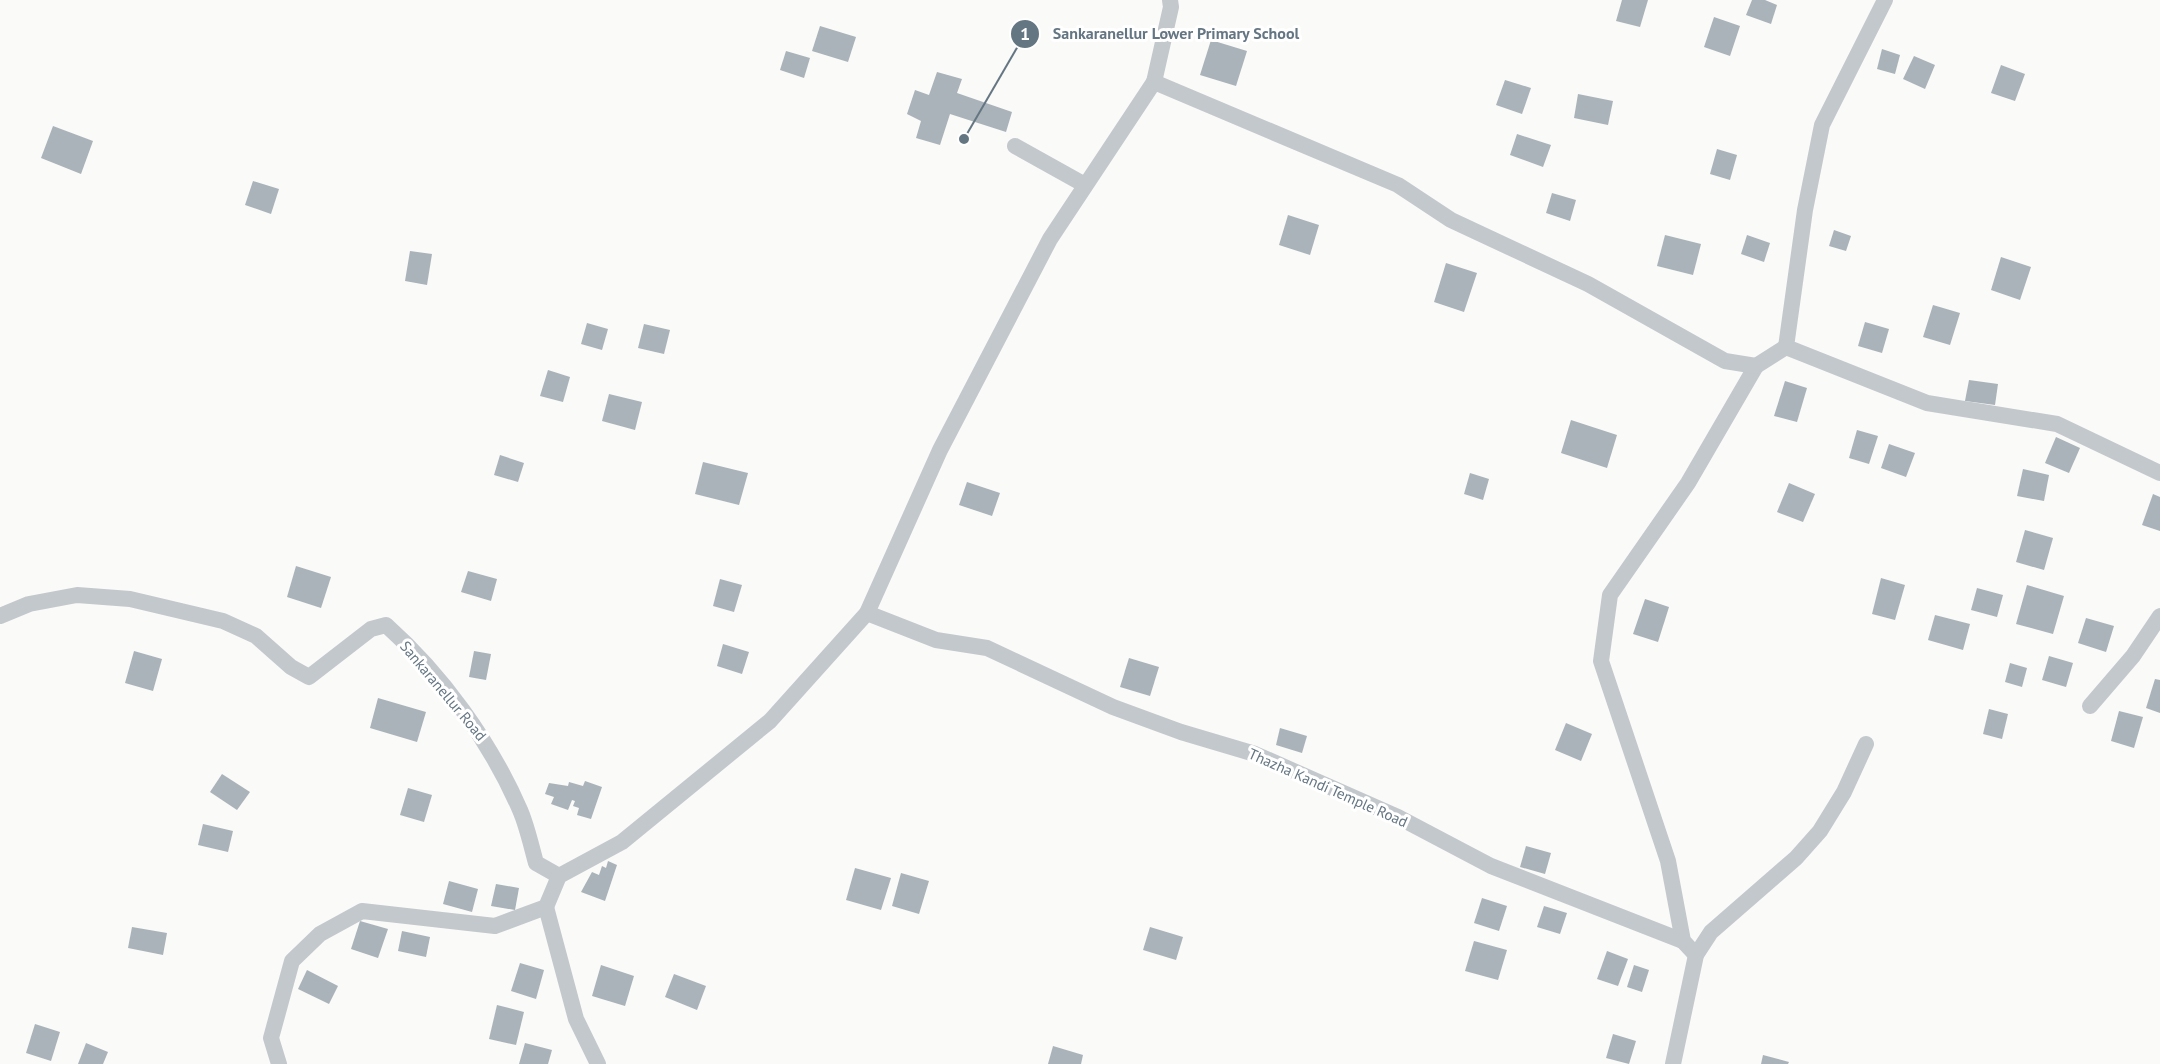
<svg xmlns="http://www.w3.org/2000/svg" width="2160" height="1064" font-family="'PT Sans',sans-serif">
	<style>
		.building { fill: #aab3b9 }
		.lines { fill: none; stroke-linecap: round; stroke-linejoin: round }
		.street { stroke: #c3c8cc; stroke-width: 16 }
		.labels { text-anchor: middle; stroke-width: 6; stroke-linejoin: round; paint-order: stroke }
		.street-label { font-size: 15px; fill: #657683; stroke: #fff }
		.leader { fill: none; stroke: #657683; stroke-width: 2 }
		.callout-dot { fill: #657683; stroke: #fff; stroke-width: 2 }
		.mark-label { font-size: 18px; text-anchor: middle; font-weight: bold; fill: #fff }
		.callout-label { font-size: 16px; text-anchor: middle; font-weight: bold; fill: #657683; stroke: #fff; stroke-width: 6; stroke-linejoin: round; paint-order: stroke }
	</style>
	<rect width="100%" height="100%" fill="#fafaf8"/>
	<g class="building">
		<polygon points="1622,0 1648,0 1640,27 1616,21"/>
		<polygon points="1752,0 1765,0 1777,5 1771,24 1746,15"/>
		<polygon points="1714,17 1740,26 1730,56 1704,47"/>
		<polygon points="820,26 856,37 848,62 812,51"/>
		<polygon points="1211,40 1247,51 1236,86 1200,75"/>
		<polygon points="1882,49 1900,55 1895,74 1877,69"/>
		<polygon points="786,51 810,58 804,78 780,70"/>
		<polygon points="1914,56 1935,65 1925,89 1903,79"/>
		<polygon points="2001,65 2025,74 2015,101 1991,93"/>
		<polygon points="937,72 962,79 957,93 1012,112 1006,132 950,114 940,145 916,138 921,121 907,114 915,90 929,95"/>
		<polygon points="1505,80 1531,88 1522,114 1496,105"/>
		<polygon points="1578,94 1613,101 1608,125 1574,118"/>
		<polygon points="53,126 93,141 81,174 41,158"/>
		<polygon points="1517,134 1551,145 1543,167 1510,155"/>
		<polygon points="1717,149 1737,155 1730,180 1710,174"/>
		<polygon points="253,181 279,189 271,214 245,205"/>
		<polygon points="1552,193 1576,200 1570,221 1546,213"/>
		<polygon points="1288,215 1319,225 1310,255 1279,245"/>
		<polygon points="1834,230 1851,236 1846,251 1829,246"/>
		<polygon points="1665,235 1701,244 1693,275 1657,266"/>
		<polygon points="1747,235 1770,243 1764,262 1741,254"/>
		<polygon points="410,251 432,254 427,285 405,281"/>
		<polygon points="2001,257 2031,267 2020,300 1991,290"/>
		<polygon points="1446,263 1477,273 1464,312 1434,302"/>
		<polygon points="1933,305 1960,313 1950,345 1923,337"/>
		<polygon points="1865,322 1889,329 1882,353 1858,346"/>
		<polygon points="587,323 608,329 602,350 581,344"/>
		<polygon points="644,324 670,330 664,354 638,348"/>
		<polygon points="548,370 570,377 563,402 540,396"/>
		<polygon points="1969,380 1998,384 1995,405 1965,401"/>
		<polygon points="1785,381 1807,388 1797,422 1774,416"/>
		<polygon points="609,394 642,402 635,430 602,421"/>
		<polygon points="1571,420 1617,435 1607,468 1561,453"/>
		<polygon points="1857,430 1878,436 1869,464 1849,458"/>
		<polygon points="2056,437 2080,448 2069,473 2045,463"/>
		<polygon points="1889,444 1915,453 1906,477 1881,468"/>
		<polygon points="500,455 524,463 518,482 494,475"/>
		<polygon points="703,462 748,473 739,505 695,494"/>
		<polygon points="2023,469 2049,475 2044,501 2017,496"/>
		<polygon points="1470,473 1489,479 1483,500 1464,494"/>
		<polygon points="967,482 1000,493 992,516 959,505"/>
		<polygon points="1789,483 1815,494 1803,522 1777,512"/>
		<polygon points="2153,494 2160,497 2160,531 2142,525"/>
		<polygon points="2025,530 2053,538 2044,570 2016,562"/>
		<polygon points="296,566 331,577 321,608 287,597"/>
		<polygon points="468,571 497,579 491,601 461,592"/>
		<polygon points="1881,578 1905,585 1895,620 1872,614"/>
		<polygon points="720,579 742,585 734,612 713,606"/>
		<polygon points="2027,585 2064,596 2053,634 2016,624"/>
		<polygon points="1977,588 2003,595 1997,617 1971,610"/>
		<polygon points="1645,599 1669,607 1658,642 1633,634"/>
		<polygon points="1935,615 1970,624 1963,650 1928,640"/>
		<polygon points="2086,618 2114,626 2106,652 2078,643"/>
		<polygon points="723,644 749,652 742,674 717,666"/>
		<polygon points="134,651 162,659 153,691 125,683"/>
		<polygon points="474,651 491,654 486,680 469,677"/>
		<polygon points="2049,656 2073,663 2066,687 2042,680"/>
		<polygon points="1129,658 1159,667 1150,696 1120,687"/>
		<polygon points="2010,663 2027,668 2022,687 2005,682"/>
		<polygon points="2155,679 2160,680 2160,713 2146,708"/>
		<polygon points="378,698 426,712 417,742 370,728"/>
		<polygon points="1989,709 2008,714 2002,739 1983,734"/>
		<polygon points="2119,711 2143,717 2134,748 2111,741"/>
		<polygon points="1566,723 1592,734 1581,761 1555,750"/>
		<polygon points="1280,728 1307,736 1302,753 1276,745"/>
		<polygon points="222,774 250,792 237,810 210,792"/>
		<polygon points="585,781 602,787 591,819 577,815 579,808 573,806 575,801 572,800 568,810 551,804 554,797 545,794 549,783 568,786 569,782 583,786"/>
		<polygon points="408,788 432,795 424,822 400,815"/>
		<polygon points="203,824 233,831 228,852 198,845"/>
		<polygon points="1526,846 1551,853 1545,874 1520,867"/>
		<polygon points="608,861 617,865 605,901 581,892 592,872 599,875 602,866 606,868"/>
		<polygon points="855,868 891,878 881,910 846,900"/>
		<polygon points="901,873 929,881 919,914 892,906"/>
		<polygon points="449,881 478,889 472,912 443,904"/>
		<polygon points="496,884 519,888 515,910 491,906"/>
		<polygon points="1482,898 1507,906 1499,931 1474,923"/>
		<polygon points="1544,906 1567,913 1560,934 1537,927"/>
		<polygon points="360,921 388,929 378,958 351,949"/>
		<polygon points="132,927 167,933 163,955 128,948"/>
		<polygon points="1150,927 1183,937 1176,960 1143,950"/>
		<polygon points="402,931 430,937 426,957 398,951"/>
		<polygon points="1474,941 1507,950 1498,980 1465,971"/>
		<polygon points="1607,951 1628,959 1618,986 1597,979"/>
		<polygon points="520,963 544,970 536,999 511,991"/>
		<polygon points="601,965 634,976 625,1006 592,996"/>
		<polygon points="1634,965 1649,970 1642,992 1627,987"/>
		<polygon points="307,970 338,986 329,1004 298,989"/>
		<polygon points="674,974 706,986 697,1010 665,997"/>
		<polygon points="497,1005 524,1012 516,1045 489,1039"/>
		<polygon points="35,1024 60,1032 51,1061 26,1053"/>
		<polygon points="1613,1034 1636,1041 1629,1064 1606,1058"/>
		<polygon points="86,1043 108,1052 103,1064 78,1064"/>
		<polygon points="525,1043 552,1050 548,1064 519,1064"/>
		<polygon points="1053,1046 1083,1055 1081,1064 1048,1064"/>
		<polygon points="1763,1055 1789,1062 1788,1064 1761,1064"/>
	</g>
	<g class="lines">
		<g class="street">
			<polyline points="1885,0 1822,125 1805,210 1786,347 1927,403 2057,424 2160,473"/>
			<polyline points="1154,82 1171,7 1170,0"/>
			<polyline points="1015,146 1085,185"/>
			<polyline points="867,613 936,640 987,648 1113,707 1181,732 1255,754 1398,817 1491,866 1683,941"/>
			<path d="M0 616 29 604 77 595 130 599 223 621 256 636 291 667 309 677 371 629 386 625C442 675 490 741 520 810 527 826 531 845 536 863L559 876"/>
			<polyline points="2090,706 2133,656 2160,616"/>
			<polyline points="546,907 576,1019 598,1064"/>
			<polyline points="1696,955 1683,941 1668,861 1601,661 1610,595 1688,483 1756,366"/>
			<polyline points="279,1064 271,1038 292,961 320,934 362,911 495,926 546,907 559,876 622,842 770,721 867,613 940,450 1050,239 1154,82 1398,185 1451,220 1588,284 1725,361 1756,366 1786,347"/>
			<polyline points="1673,1064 1696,955 1711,932 1796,858 1820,831 1844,792 1866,744"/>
		</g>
	</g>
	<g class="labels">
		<g class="street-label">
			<text transform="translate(443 691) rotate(50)" y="5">Sankaranellur Road</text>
			<text transform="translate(1328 788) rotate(24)" y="5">Thazha Kandi Temple Road</text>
		</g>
	</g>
	<path class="leader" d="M964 139L1025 34"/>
	<g class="callout-dot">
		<circle cx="964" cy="139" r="6"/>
		<circle cx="1025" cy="34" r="15"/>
	</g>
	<g class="mark-label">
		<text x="1025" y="40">1</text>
	</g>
	<g class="callout-label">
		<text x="1176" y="39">Sankaranellur Lower Primary School</text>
	</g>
</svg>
